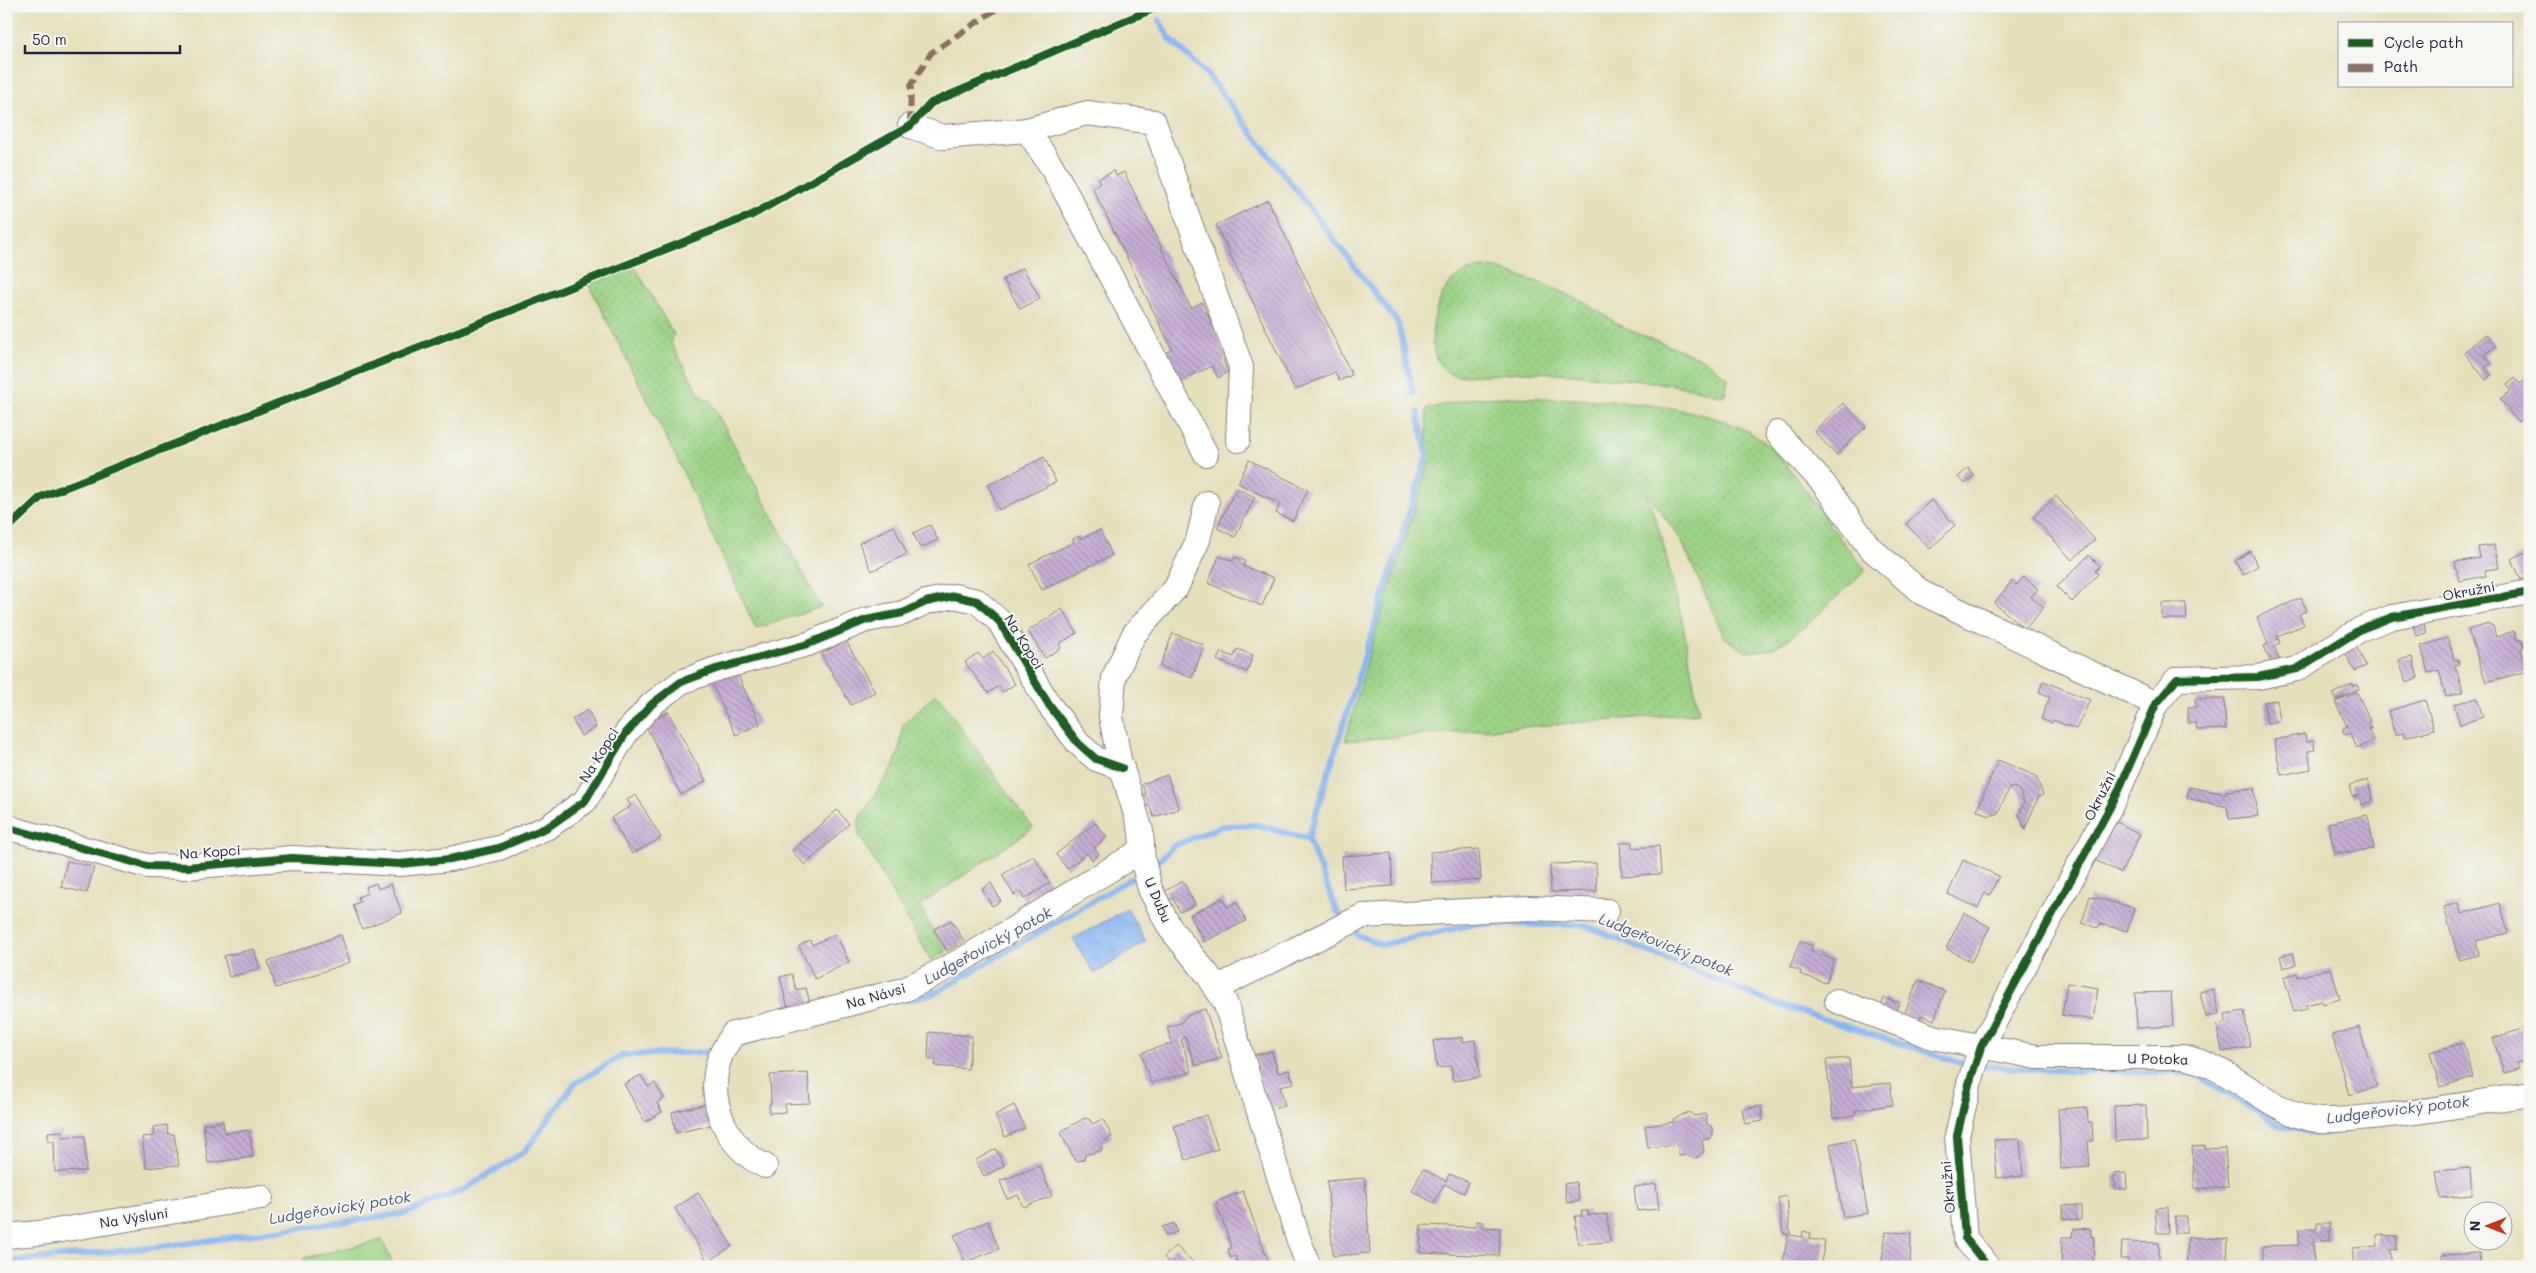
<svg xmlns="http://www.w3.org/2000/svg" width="2536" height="1273" font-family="Mali,sans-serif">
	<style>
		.built { fill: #f3cfdf }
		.grass { fill: url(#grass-dots); stroke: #5e7a60 }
		.green { fill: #9bd284; stroke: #5e7a60 }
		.water { fill: url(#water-ripples); stroke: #546c96 }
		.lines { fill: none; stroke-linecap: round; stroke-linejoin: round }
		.stream { stroke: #87b6f2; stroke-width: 6 }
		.building { fill: url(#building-back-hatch) }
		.minor-casing { stroke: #84807b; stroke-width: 26 }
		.minor { stroke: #fff; stroke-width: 24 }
		.quiet { stroke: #8d6e63; stroke-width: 6; stroke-dasharray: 12 6; stroke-linecap: butt }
		.cycleway-casing { stroke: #f6f6f2; stroke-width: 11 }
		.cycleway { stroke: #1b5e20; stroke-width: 8 }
		.labels { text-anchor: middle; stroke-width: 4; stroke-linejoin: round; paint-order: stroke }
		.street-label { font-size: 14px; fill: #22223b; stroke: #f6f6f2 }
		.water-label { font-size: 15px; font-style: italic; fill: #45567b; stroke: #f6f6f2 }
	</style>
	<defs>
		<pattern id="grass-dots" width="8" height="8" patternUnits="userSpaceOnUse" patternTransform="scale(1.25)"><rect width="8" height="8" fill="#9bd284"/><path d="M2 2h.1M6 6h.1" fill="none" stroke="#85b473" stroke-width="1.8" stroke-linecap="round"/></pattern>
		<pattern id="water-ripples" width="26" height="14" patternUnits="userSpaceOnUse" patternTransform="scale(1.25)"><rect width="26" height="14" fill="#87b6f2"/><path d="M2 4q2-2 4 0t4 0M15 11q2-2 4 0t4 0" fill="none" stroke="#749cd0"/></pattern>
		<pattern id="building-back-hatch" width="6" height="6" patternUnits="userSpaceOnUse" patternTransform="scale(1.25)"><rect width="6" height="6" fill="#c7add4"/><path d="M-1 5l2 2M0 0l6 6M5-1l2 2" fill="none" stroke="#a18cad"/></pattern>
	</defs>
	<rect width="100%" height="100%" fill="#f6f6f2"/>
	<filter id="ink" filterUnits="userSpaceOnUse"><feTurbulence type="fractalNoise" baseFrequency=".02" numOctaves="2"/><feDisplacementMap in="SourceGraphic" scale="10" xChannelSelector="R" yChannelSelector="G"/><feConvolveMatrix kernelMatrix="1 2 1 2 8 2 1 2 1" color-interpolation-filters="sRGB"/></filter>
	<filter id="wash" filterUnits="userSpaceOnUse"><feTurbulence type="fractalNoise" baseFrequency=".0096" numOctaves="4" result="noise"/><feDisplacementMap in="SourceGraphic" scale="20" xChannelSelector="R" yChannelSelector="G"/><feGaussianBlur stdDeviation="1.12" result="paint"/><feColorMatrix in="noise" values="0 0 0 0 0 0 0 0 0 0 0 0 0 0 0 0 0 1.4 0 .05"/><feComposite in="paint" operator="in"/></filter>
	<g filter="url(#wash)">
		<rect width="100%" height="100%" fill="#e6dfbb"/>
		<polygon class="built" points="382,1240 394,1267 127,1267 304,1258"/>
		<g class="grass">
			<polygon points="635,267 674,335 671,344 702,398 710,400 821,607 756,629 676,457 589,285"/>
			<path d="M1492 267 1544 284 1586 303 1624 328 1703 359 1728 378 1725 394 1722 396C1687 385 1653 382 1617 379 1585 375 1552 372 1519 372 1504 373 1457 380 1447 372 1424 354 1432 314 1444 292 1455 272 1471 269 1492 267Z"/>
			<path d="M1507 397C1574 399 1722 398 1771 448 1807 485 1831 532 1866 570L1809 623 1787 640 1769 650 1746 652 1724 637 1681 540 1646 492 1662 539 1683 624 1699 713 1345 741 1373 641 1428 465 1426 409 1473 398Z"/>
			<polygon points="936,693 1033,828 919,906 946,952 931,960 859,835 859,819 893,767 899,751 903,725"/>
		</g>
		<polygon class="green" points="382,1240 394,1267 307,1267 304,1258"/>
		<polygon class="water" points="1127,909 1146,941 1095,974 1073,939"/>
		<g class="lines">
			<g class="stream">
				<polyline points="1159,20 1170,39 1207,74 1398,323 1413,393"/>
				<polyline points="1308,839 1427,455 1418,412"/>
				<polyline points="1154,866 1173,846 1222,826 1257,825 1308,839 1337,911 1345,920"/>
				<polyline points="1352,928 1358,935 1381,945 1474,924 1584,925 1770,1002 1964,1064"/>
				<polyline points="906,1000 935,993 1132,878"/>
				<polyline points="734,1046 756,1040"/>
				<polyline points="1985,1066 2042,1070 2194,1073 2282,1126 2318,1133 2331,1131"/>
				<polyline points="6,1262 168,1246 407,1213 465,1189 525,1151 575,1083 624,1055 712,1052"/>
			</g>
		</g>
		<g id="blocks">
			<g class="building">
				<polygon points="1114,171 1116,176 1124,172 1191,308 1202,302 1227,358 1223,360 1228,372 1218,378 1212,366 1177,382 1163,354 1172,349 1092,187 1100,183 1098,179"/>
				<polygon points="1268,200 1352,375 1339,381 1335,372 1295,390 1216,225"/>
				<polygon points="1023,268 1040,298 1020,309 1003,279"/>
				<polygon points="2486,334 2496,346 2485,355 2492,363 2485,368 2491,375 2486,380 2464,352"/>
				<polygon points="2530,377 2530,412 2518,422 2500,399 2511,391 2507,385 2515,378 2520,384"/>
				<polygon points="1843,403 1866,427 1836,455 1814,431"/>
				<polygon points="1044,457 1056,482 999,510 988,485"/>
				<polygon points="1249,460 1308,490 1293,521 1276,513 1280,504 1238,483"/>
				<polygon points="1968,468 1974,475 1965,484 1958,477"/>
				<polygon points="1236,488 1255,497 1235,537 1217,528"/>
				<polygon points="2056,496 2095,540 2072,560 2033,517"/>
				<polygon points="1931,500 1955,525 1930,549 1906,524"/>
				<polygon points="930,525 938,540 920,548 913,533"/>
				<polygon points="894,526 907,554 872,571 859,543"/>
				<polygon points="1100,530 1112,555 1042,590 1029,564 1074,542 1073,539 1079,536 1080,539"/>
				<polygon points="2494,545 2499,568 2485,570 2486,576 2459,581 2455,562 2480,558 2478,547"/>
				<polygon points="2250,551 2258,566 2243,575 2235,561"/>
				<polygon points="2525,552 2530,562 2530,576 2521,580 2512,559"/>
				<polygon points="2089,555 2100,566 2095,571 2098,574 2072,602 2057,587"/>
				<polygon points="1219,556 1233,561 1235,557 1245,561 1243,566 1274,578 1262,606 1208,583"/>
				<polygon points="2024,577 2038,589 2031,597 2044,607 2025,629 1994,603 2012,581 2017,585"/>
				<polygon points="2301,598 2307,611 2299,614 2304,625 2277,636 2280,643 2274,646 2279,659 2271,662 2264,646 2268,644 2257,617"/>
				<polygon points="2162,603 2186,603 2187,619 2162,619"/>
				<polygon points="1062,609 1077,633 1059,644 1061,648 1045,658 1028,631"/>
				<polygon points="2423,620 2427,633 2417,636 2412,622"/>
				<polygon points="2489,624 2493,626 2496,637 2514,631 2516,639 2522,641 2524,646 2521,650 2527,670 2525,672 2486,682 2468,630"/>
				<polygon points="1173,633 1204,645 1192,678 1160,666"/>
				<polygon points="2448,638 2454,659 2458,659 2459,664 2455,665 2463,692 2446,697 2439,670 2428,673 2421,646"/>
				<polygon points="846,641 875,692 851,705 821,654"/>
				<polygon points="2356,646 2366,666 2355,671 2345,652"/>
				<polygon points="1237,649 1253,655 1247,672 1217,660 1221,652 1234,657"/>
				<polygon points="993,651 1015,684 1003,692 999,686 988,693 965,662 978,653 983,659"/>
				<polygon points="2412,657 2418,678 2406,682 2399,660"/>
				<polygon points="735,669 760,724 736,735 710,680"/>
				<polygon points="2043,681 2090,700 2076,729 2053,720 2052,723 2041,719 2050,697 2039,692"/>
				<polygon points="2352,684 2353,686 2357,685 2359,689 2336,700 2332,694"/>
				<polygon points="2357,692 2371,722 2369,723 2372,728 2368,729 2374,741 2357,748 2350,733 2345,735 2343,731 2343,728 2347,726 2335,702"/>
				<polygon points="2477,698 2483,717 2460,724 2454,704"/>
				<polygon points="2195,699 2224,699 2226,729 2197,730 2196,723 2188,723 2188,707 2196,707"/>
				<polygon points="2277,700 2280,722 2267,724 2264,702"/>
				<polygon points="2425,700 2434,729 2404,738 2403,733 2395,735 2388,711"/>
				<polygon points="588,710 596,727 581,736 572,719"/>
				<polygon points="668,712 706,781 681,795 645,724"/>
				<polygon points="2305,734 2306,742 2313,740 2315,750 2308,751 2311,769 2281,775 2274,740"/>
				<polygon points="1998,760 2036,776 2043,795 2038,798 2025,829 2019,814 2024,802 2019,790 2013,787 2009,789 1998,813 1990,816 1977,810"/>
				<polygon points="1167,775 1179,809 1154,817 1149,805 1144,807 1141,797 1146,795 1142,784"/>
				<polygon points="2368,780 2373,801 2361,805 2359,795 2353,797 2350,785"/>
				<polygon points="2189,787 2226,794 2226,791 2254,788 2258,816 2229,819 2227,807 2187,798"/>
				<polygon points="636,795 661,838 632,854 611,818 631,806 627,800"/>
				<polygon points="837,810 849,824 805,865 792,851"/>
				<polygon points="2368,815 2374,849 2335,853 2328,823"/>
				<polygon points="2115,821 2140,834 2121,873 2095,860 2102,847 2098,846"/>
				<polygon points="1095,823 1107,837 1094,848 1099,854 1092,860 1087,853 1067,869 1056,854"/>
				<polygon points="1632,842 1632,848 1659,846 1661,874 1622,876 1620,843"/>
				<polygon points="1479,849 1481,880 1432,883 1430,852"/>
				<polygon points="1391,853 1393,886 1344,889 1342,856"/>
				<polygon points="1033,856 1050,883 1024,899 1020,891 1014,895 1002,875"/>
				<polygon points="1963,860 1999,876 1990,895 1985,893 1978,908 1948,894"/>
				<polygon points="67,861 94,867 87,893 61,887"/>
				<polygon points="1596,863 1597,891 1551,892 1550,864"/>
				<polygon points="1183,881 1195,905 1180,912 1173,898 1170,900 1165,891"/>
				<polygon points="376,883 378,889 391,884 402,913 362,929 353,905 360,902 358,897 368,893 366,887"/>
				<polygon points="991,883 1001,901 992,906 982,889"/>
				<polygon points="2090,896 2134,908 2127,931 2100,924 2098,928 2082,923"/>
				<polygon points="1223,898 1227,907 1237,902 1246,921 1204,942 1190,915"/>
				<polygon points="2458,903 2461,914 2500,903 2508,933 2476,941 2479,955 2459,960 2444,907"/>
				<polygon points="1964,913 1990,927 1971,962 1946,948"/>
				<polygon points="951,920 964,941 947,951 934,929"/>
				<polygon points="836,934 849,962 815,979 799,946 810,940 812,945"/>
				<polygon points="341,935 350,962 276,988 268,961"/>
				<polygon points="1800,941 1812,946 1811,951 1834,960 1826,983 1800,974 1801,971 1790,967"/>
				<polygon points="254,949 260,969 229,977 224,956"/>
				<polygon points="2293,953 2296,965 2283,968 2280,956"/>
				<polygon points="2331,968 2340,999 2322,1004 2321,1001 2306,1005 2307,1009 2294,1012 2284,977 2297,973 2298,977"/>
				<polygon points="792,974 796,990 806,988 810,1003 788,1009 780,977"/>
				<polygon points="1918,980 1945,991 1934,1020 1921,1015 1919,1022 1904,1015"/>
				<polygon points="2067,983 2098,988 2093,1020 2062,1015"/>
				<polygon points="2213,989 2219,1014 2206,1017 2200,992"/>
				<polygon points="2171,992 2173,1026 2137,1028 2135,993"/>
				<polygon points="1884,998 1899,1003 1893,1018 1879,1013"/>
				<polygon points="1205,1009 1222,1058 1196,1066 1185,1037 1181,1040 1192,1072 1151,1083 1141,1053 1172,1043 1167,1027 1181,1023 1186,1016"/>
				<polygon points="2244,1011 2250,1047 2222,1052 2217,1025 2226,1023 2225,1014"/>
				<polygon points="2359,1027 2377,1087 2349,1095 2332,1035"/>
				<polygon points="2529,1027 2530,1059 2517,1063 2519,1069 2504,1073 2493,1038"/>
				<polygon points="929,1032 972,1036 968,1069 935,1066 936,1059 928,1059"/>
				<polygon points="1463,1037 1463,1042 1475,1040 1480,1077 1453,1081 1451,1066 1437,1068 1433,1041"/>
				<polygon points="2463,1043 2473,1077 2440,1087 2430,1052"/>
				<polygon points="1272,1051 1278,1073 1289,1070 1294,1083 1280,1086 1285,1106 1267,1110 1255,1055"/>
				<polygon points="1849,1058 1852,1087 1890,1083 1893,1105 1855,1110 1855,1115 1833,1118 1826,1060"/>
				<polygon points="808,1073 810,1103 785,1104 785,1112 769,1113 769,1104 771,1104 770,1075"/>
				<polygon points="641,1075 648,1087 655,1083 664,1098 657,1103 662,1112 645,1122 624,1084"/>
				<polygon points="711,1103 716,1124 676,1133 672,1112"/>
				<polygon points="1014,1105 1025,1128 1005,1137 995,1115"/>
				<polygon points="2146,1105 2147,1140 2115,1141 2114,1106"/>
				<polygon points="1761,1106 1763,1121 1745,1124 1742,1109"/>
				<polygon points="2087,1107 2088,1122 2092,1122 2093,1141 2088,1141 2090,1167 2061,1169 2058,1109"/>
				<polygon points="1689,1112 1694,1116 1706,1114 1707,1124 1713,1128 1713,1134 1709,1139 1702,1140 1704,1152 1698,1157 1692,1158 1687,1155 1679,1156 1677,1144 1648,1148 1645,1126 1674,1122 1673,1119"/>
				<polygon points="1206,1115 1218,1149 1186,1160 1174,1126"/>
				<polygon points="1085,1118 1090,1120 1092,1124 1103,1119 1112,1137 1102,1143 1102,1150 1085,1155 1084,1159 1079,1161 1075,1160 1061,1134 1063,1130"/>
				<polygon points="223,1121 224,1133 249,1130 253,1157 208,1163 203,1124"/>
				<polygon points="167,1125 168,1134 174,1134 179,1165 146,1168 142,1137 154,1136 153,1127"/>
				<polygon points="62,1131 62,1137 85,1136 86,1171 55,1172 54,1141 48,1141 48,1132"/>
				<polygon points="1854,1139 1868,1213 1843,1217 1830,1144"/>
				<polygon points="2020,1139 2023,1176 1997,1178 1994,1140"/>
				<polygon points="2205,1146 2205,1149 2225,1148 2228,1187 2195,1189 2192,1147"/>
				<polygon points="996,1149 1004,1166 984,1176 976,1160"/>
				<polygon points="1040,1166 1052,1196 1023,1207 1018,1195 1007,1199 1000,1181"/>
				<polygon points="2470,1168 2472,1195 2440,1198 2436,1171"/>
				<polygon points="1423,1169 1446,1181 1449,1174 1469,1182 1464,1193 1444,1184 1434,1203 1412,1191"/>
				<polygon points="2126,1173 2127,1189 2115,1189 2114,1174"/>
				<polygon points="1365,1178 1370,1253 1333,1256 1327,1181"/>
				<polygon points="1576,1182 1579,1201 1567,1203 1564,1184"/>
				<polygon points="1656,1184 1659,1209 1637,1211 1634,1187"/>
				<polygon points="1243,1191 1270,1266 1267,1267 1239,1267 1235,1256 1231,1258 1228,1249 1232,1248 1216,1202"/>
				<polygon points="698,1193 732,1246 708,1262 675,1208"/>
				<polygon points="1787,1196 1790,1235 1802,1237 1803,1231 1811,1233 1810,1239 1825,1241 1820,1267 1783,1262 1788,1234 1783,1234 1778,1198"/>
				<polygon points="2063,1205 2081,1206 2081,1220 2063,1219"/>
				<polygon points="2168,1207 2169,1233 2157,1233 2155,1208"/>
				<polygon points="1581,1211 1588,1211 1588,1215 1607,1214 1610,1242 1578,1244 1575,1216 1582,1216"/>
				<rect x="2175" y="1216" width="11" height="17"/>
				<polygon points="988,1221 999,1249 965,1262 954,1235"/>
				<polygon points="1476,1221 1483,1222 1483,1227 1500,1228 1499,1256 1420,1253 1421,1225 1476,1227"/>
				<polygon points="1174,1223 1177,1232 1166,1236 1162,1227"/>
				<polygon points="2317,1223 2330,1223 2330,1241 2313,1241 2314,1267 2263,1267 2263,1246 2299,1245 2299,1229 2317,1229"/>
				<polygon points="2074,1228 2091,1229 2091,1237 2094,1237 2093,1267 2061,1267 2062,1237 2073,1237"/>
				<polygon points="1886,1232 1911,1233 1910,1267 1881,1267"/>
				<polygon points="2377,1235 2397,1236 2397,1250 2391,1249 2391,1267 2353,1267 2353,1248 2377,1246"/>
				<polygon points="2188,1237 2228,1239 2227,1260 2230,1260 2230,1267 2186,1267"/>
				<polygon points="2122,1242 2159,1243 2159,1267 2128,1267 2128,1259 2121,1259"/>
				<polygon points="1176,1246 1193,1262 1188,1267 1173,1267 1164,1257"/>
				<polygon points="2480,1253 2480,1267 2443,1267 2442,1255"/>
			</g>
		</g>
	</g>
	<g filter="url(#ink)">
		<use href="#blocks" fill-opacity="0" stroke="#84807b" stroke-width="1"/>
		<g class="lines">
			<g class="minor-casing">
				<g id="minor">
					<polyline points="910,126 943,137 1027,130 1052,167 1206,454"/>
					<polyline points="1027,130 1087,113 1154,122 1241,367 1238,440"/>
					<polyline points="1777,433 1823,483 1869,547 1922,593 2156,704"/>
					<polyline points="1207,503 1198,540 1176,588 1134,634 1114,677 1111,716 1119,759 1141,831 1143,861 1150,889 1170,928 1208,975 1225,1002 1298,1238 1309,1267"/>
					<polyline points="6,825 13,829 147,866 187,867 292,858 400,864 450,859 499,848 548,827 585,801 626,733 652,704 681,682 716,669 808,644 866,620 903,613 926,602 954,596 977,601 999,621 1049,705 1078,743 1096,759 1122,768"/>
					<polyline points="1216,988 1363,916 1530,908 1607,911"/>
					<path d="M1837 1001 1933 1037 2037 1057H2183C2231 1066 2262 1106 2306 1118 2323 1122 2342 1120 2359 1118 2416 1114 2473 1103 2530 1094"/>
					<path d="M765 1166C726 1148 705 1099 720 1057 723 1049 729 1041 733 1034L906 989 964 959 1142 850"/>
					<polyline points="6,1236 49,1232 261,1197"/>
					<polyline points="1988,1267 1965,1238 1957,1136 1969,1084 1981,1047 2117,794 2156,704 2177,679 2258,677 2297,669 2361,629 2392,617 2530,592"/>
				</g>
			</g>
			<use href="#minor" class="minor"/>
			<polyline class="quiet" points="910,126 911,85 931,53 1001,6"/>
			<g class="cycleway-casing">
				<g id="cycleway">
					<polyline points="6,530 41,497 752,215 910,126 931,103 1160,6"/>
					<polyline points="6,825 13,829 147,866 187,867 292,858 400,864 450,859 499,848 548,827 585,801 626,733 652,704 681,682 716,669 808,644 866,620 903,613 926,602 954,596 977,601 999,621 1049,705 1078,743 1096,759 1122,768"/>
					<polyline points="1988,1267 1965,1238 1957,1136 1969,1084 1981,1047 2117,794 2156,704 2177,679 2258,677 2297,669 2361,629 2392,617 2530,592"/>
				</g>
			</g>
			<use href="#cycleway" class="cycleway"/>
		</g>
	</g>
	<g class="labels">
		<g class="street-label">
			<text transform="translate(2469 591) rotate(-11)" y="5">Okružní</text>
			<text transform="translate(1024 642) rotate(58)" y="5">Na Kopci</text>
			<text transform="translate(599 755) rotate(-58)" y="5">Na Kopci</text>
			<text transform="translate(2100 796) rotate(-63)" y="5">Okružní</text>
			<text transform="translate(210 852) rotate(-4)" y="5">Na Kopci</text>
			<text transform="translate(1158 900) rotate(67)" y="5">U Dubu</text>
			<text transform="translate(876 996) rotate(-16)" y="5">Na Návsi</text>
			<text transform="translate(2158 1059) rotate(1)" y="5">U Potoka</text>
			<text transform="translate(1948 1187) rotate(-95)" y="5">Okružní</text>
			<text transform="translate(134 1218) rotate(-9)" y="5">Na Výsluní</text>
		</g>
		<g class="water-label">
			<text transform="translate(1666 945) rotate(22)" y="5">Ludgeřovický potok</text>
			<text transform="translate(988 946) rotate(-29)" y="5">Ludgeřovický potok</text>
			<text transform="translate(2398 1110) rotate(-7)" y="5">Ludgeřovický potok</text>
			<text transform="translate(340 1208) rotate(-9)" y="5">Ludgeřovický potok</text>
		</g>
	</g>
	<rect width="2536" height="1273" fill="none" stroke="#f6f6f2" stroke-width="25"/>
	<rect x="2338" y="22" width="175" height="65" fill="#f6f6f2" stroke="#a1a1a9"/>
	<rect x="2348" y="39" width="25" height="8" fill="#1b5e20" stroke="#a1a1a9"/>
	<text x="2384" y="48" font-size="15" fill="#22223b">Cycle path</text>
	<rect x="2348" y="64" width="25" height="8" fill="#8d6e63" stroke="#a1a1a9"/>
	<text x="2384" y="72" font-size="15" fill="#22223b">Path</text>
	<g transform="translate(2488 1226) rotate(270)"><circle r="24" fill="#f6f6f2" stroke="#a1a1a9"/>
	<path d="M0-4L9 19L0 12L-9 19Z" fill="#c8321e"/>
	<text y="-8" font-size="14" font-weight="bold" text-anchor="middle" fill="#22223b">N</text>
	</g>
	<path d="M25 45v8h155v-8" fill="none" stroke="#22223b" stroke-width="2.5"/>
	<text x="32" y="45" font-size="15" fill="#22223b" stroke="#f6f6f2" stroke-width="4" paint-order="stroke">50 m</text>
</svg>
